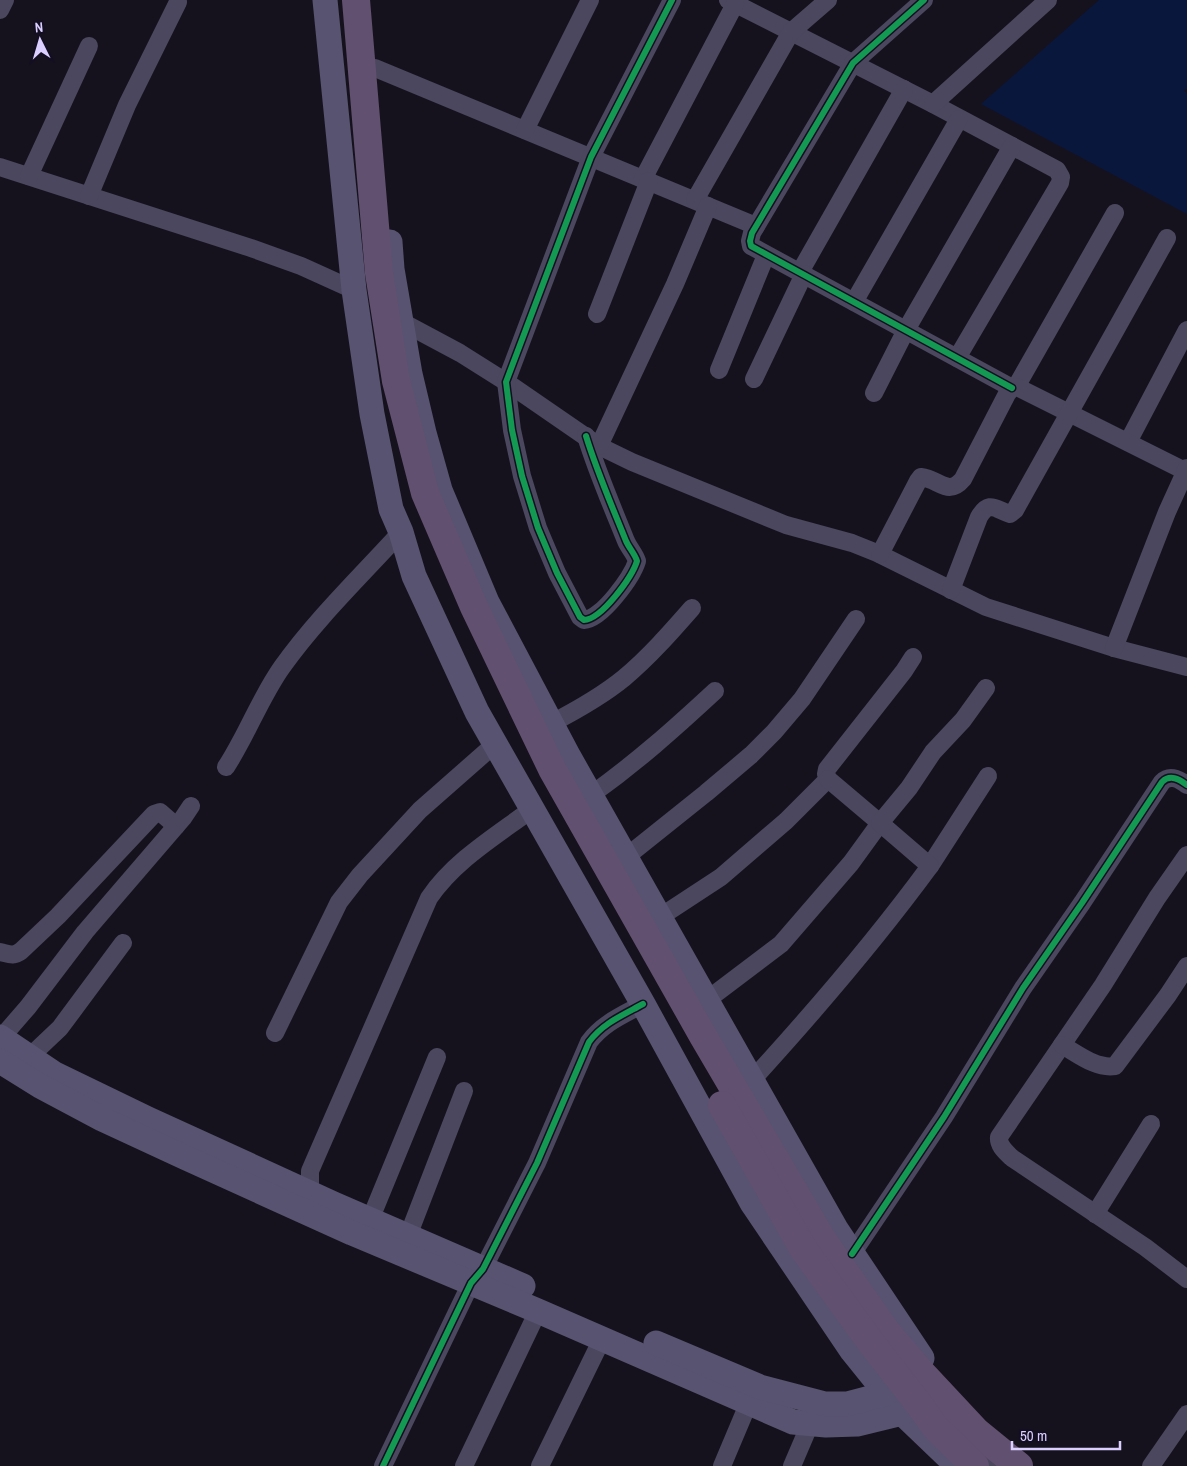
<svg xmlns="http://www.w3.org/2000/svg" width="1187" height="1466" font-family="'Archivo Narrow',sans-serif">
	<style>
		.water { fill: #0a173d }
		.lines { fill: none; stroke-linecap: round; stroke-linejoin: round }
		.minor { stroke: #4b475e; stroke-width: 18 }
		.secondary { stroke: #585371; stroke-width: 25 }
		.primary { stroke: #615070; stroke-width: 28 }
		.cycleway-casing { stroke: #140e22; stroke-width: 9 }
		.cycleway { stroke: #139951; stroke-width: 6 }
	</style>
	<rect width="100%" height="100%" fill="#16121d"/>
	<polygon class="water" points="1099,0 1187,0 1187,89 1184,90 1187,94 1187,214 981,104"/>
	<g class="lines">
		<g class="minor">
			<polyline points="728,0 933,104 1057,170 1061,177 1060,183 957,358"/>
			<polyline points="924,0 853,63 752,233 750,241 751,246 1012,388"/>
			<polyline points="0,10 5,0"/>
			<polyline points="375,68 756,226"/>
			<polyline points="933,104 1048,0"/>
			<polyline points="525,130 590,0"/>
			<polyline points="0,167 251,248 301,266 354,290"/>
			<polyline points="29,176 89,46"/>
			<polyline points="643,179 735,4"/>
			<polyline points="89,196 127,105 178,2"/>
			<polyline points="695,200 791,32 828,0"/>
			<polyline points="800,272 904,89"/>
			<polyline points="854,302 959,119"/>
			<polyline points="597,314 649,181"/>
			<polyline points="402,322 460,353 506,382 599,446 632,462 786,525 852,543 877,553 986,607 1114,648 1187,667"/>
			<polyline points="719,370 766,255"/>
			<polyline points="754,379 804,274"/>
			<polyline points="1016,387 1115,213"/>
			<polyline points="874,393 906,330 1012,146"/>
			<path d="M586 436C597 472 612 506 626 541 629 548 635 554 637 561 632 577 602 619 584 620L580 617 557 573 538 528 522 476 512 430 506 382 591 157 672 0"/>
			<polyline points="1128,442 1187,330"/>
			<polyline points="599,446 675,284 708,206"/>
			<path d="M880 554 918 481 921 477C939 479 948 497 963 479L1007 394 1012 388 1016 387 1021 389 1185 471"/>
			<path d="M951 590 979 517C989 500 995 509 1010 514L1015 510 1167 238"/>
			<polyline points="1114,648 1167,512 1187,468"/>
			<path d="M552 723C577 710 602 696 624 678 649 657 671 632 692 608"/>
			<path d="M226 767C247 735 260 698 282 667 317 618 361 576 401 532"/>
			<path d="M591 795C637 762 674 729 715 691"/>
			<path d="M1187 855 1157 898 1103 985 999 1137C998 1146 1006 1152 1012 1158L1145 1247 1187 1279"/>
			<polyline points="626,857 706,793 751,755 774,732 802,699 856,619"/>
			<polyline points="930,866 988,776"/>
			<polyline points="660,917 721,877 786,821 828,779 826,774 827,769 904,671 913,657"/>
			<path d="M0 952C9 954 13 957 21 951L58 916 154 814 160 812 176 826"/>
			<polyline points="707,1000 781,944 851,863 880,823 828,779"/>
			<polyline points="275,1033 339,902 360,875 420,810 495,744"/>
			<polyline points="1,1038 28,1007 85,932 183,818 191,806"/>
			<path d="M1062 1045C1078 1054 1096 1069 1115 1066L1168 995 1187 966"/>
			<polyline points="22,1064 60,1028 123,943"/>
			<path d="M752 1080C814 1012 875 941 930 866L880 823 909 788 933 752 963 720 986 688"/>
			<path d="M310 1193V1171L313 1164 429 898C455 860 496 836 532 809"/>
			<polyline points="1095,1214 1151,1124"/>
			<polyline points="370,1220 437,1057"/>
			<polyline points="408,1236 464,1091"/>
			<path d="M852 1254 944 1117 1023 988 1082 903 1162 782C1170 774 1179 779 1187 785"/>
			<polyline points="969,1443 995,1466"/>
			<path d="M383 1466 471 1283 483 1269 537 1163 589 1042C603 1023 623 1015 643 1004"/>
			<polyline points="464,1466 538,1311"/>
			<polyline points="540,1466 602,1339"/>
			<polyline points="722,1466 749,1402"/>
			<polyline points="792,1466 810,1424"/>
			<polyline points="1151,1466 1187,1414"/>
		</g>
		<g class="secondary">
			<polyline points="325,0 354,290 372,414 391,509 401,532 414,576 477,712 643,1004 752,1203 852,1351 902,1413 948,1457"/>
			<polyline points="390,242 392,269 410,374 424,433 440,490 487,602 569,757 836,1229 922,1358"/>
			<polyline points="0,1037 55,1074 148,1119 334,1204 523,1286"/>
			<polyline points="0,1061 40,1086 102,1119 184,1157 352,1233 538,1311 793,1422 826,1425 857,1424 902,1413 934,1392"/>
			<polyline points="656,1343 760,1387 825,1404 847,1404 885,1394 898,1385"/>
		</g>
		<g class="primary">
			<polyline points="356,0 379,273 396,381 425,493 474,607 552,769 703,1036 822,1239 886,1331 920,1371 977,1432 1019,1466"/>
			<polyline points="722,1105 804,1250 872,1344 918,1403 935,1427 975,1466"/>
		</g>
		<g class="cycleway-casing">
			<g id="cycleway">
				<polyline points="924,0 853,63 752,233 750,241 751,246 1012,388"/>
				<path d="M586 436C597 472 612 506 626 541 629 548 635 554 637 561 632 577 602 619 584 620L580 617 557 573 538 528 522 476 512 430 506 382 591 157 672 0"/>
				<path d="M852 1254 944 1117 1023 988 1082 903 1162 782C1170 774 1179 779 1187 785"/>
				<path d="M383 1466 471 1283 483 1269 537 1163 589 1042C603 1023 623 1015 643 1004"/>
			</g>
		</g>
		<use href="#cycleway" class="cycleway"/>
	</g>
	<g transform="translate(40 40) rotate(355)" stroke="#140e22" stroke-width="4" paint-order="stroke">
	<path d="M0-4L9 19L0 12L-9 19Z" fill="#dacfff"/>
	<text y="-8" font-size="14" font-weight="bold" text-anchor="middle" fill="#dacfff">N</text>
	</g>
	<path d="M1012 1441v8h108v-8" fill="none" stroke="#dacfff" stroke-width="2.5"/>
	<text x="1020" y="1441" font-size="15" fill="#dacfff" stroke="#140e22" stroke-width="4" paint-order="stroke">50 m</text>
</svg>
